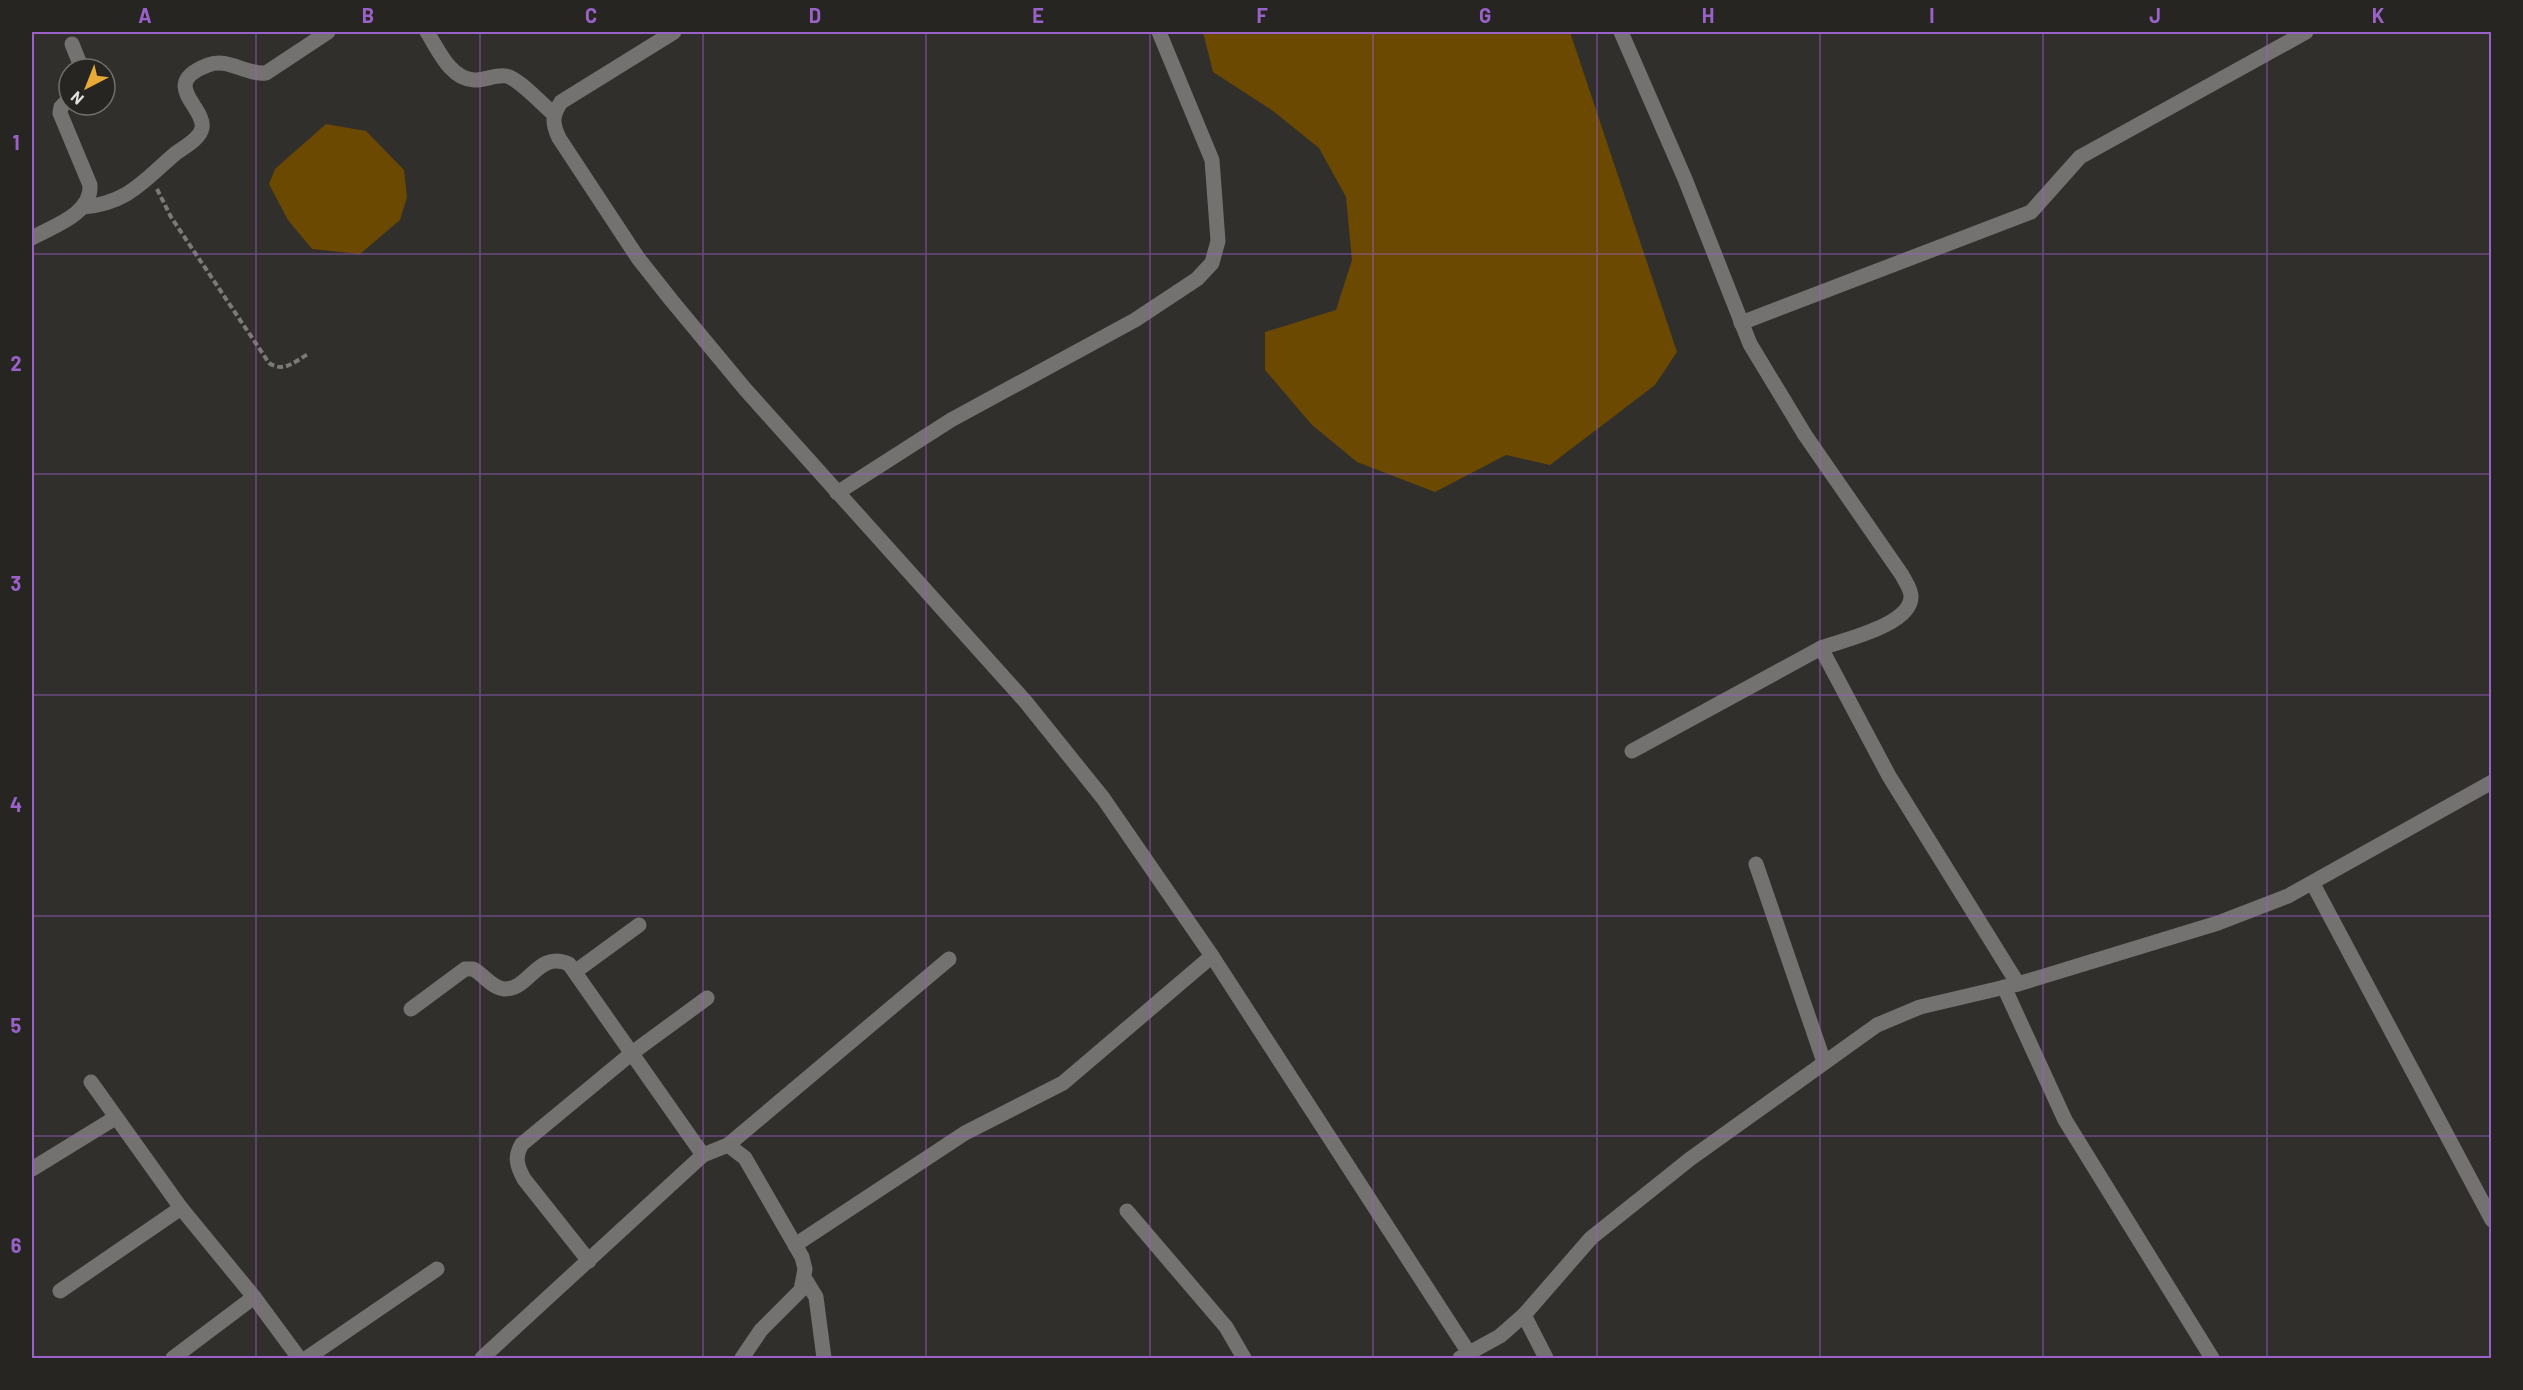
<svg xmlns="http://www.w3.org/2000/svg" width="2523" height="1390" font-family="Barlow,sans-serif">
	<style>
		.water { fill: #6b4900 }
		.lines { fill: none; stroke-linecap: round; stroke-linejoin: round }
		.path { stroke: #7c7a78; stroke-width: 4; stroke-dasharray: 6 3; stroke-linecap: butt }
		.minor { stroke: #737271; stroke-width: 15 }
		.grid { fill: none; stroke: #9a62c9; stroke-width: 1.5; stroke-opacity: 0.55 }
		.neatline { fill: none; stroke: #9a62c9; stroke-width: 2 }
		.grid-label { font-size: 20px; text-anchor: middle; font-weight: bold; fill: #9a62c9 }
	</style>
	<rect width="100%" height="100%" fill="#312f2c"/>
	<g class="water">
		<polygon points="1203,32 1570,32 1677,352 1655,385 1550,465 1506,455 1435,492 1357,462 1312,425 1265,370 1265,332 1336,310 1352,260 1346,197 1319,148 1273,111 1213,72"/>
		<polygon points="326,124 366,131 404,170 407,197 400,220 360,254 312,249 288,220 269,184 275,169"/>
	</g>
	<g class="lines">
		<path class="path" d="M157 189 171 217 269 363C284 373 294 362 308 354"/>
		<g class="minor">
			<path d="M427 32C438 49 450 79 474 80 484 81 496 74 506 76 520 79 541 104 554 114"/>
			<path d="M674 32 561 102C552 116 552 123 559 138L638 258 672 301 745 389 1025 701 1103 798 1212 956 1469 1353"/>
			<path d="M1621 32 1685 179 1750 344 1805 435 1902 575C1905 581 1911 589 1911 596 1912 625 1843 640 1821 648L1889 776 2018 984"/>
			<polyline points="72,44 82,69"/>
			<path d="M83 207C129 203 144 180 176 153 184 147 200 139 202 128 206 107 158 84 208 65 227 57 246 75 266 73L328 32"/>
			<path d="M32 238C53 226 92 214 90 185L60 113 61 107 69 99"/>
			<polyline points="1741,323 2031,212 2080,157 2306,32"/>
			<polyline points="837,493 951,420 1135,320 1197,279 1212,263 1218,241 1212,160 1159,32"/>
			<polyline points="1632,751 1821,648"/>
			<polyline points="1756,864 1824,1062"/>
			<polyline points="2313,884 2492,1220"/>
			<polyline points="576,971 639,925"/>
			<polyline points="2004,987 2065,1120 2212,1358"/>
			<path d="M411 1009 465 969H473C483 974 492 988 504 989 530 990 537 950 569 964L703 1155"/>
			<polyline points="91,1082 181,1208 254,1297 299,1358"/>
			<polyline points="728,1145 949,959"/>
			<polyline points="32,1169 115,1118"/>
			<polyline points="1127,1211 1226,1327 1244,1358"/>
			<polyline points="795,1245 965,1133 1063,1083 1212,956"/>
			<path d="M589 1261 524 1179C517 1166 514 1157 522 1144L632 1053 707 998"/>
			<polyline points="805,1279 816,1297 824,1358"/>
			<polyline points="60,1291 181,1208"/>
			<polyline points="1524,1315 1546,1358"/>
			<polyline points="173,1358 254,1297"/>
			<polyline points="307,1358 437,1269"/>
			<polyline points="482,1358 703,1155 728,1145 745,1158 802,1257 805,1269 801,1290 761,1330 742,1358"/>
			<polyline points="1460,1358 1500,1336 1524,1315 1591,1238 1690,1159 1877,1025 1920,1007 2018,984 2218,923 2288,896 2492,782"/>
		</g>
	</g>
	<path class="grid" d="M256 32V1358M480 32V1358M703 32V1358M926 32V1358M1150 32V1358M1373 32V1358M1597 32V1358M1820 32V1358M2043 32V1358M2267 32V1358M32 254H2492M32 474H2492M32 695H2492M32 916H2492M32 1136H2492"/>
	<rect width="2523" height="1390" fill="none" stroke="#272522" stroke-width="66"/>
	<g transform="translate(87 87) rotate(222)"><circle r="28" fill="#272522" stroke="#72706e" stroke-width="1.5"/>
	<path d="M0-4.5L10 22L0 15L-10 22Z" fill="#e9ab38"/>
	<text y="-9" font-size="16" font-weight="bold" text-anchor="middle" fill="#e2e1df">N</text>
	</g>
	<rect x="33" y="33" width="2457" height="1324" class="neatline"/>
	<g class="grid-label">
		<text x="145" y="23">A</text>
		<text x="368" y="23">B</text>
		<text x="591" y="23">C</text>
		<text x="815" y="23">D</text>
		<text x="1038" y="23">E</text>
		<text x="1262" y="23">F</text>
		<text x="1485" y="23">G</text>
		<text x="1708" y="23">H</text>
		<text x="1932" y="23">I</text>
		<text x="2155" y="23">J</text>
		<text x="2378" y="23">K</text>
		<text x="16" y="150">1</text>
		<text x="16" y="371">2</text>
		<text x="16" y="591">3</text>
		<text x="16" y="812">4</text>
		<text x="16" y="1033">5</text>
		<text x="16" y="1253">6</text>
	</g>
</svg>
